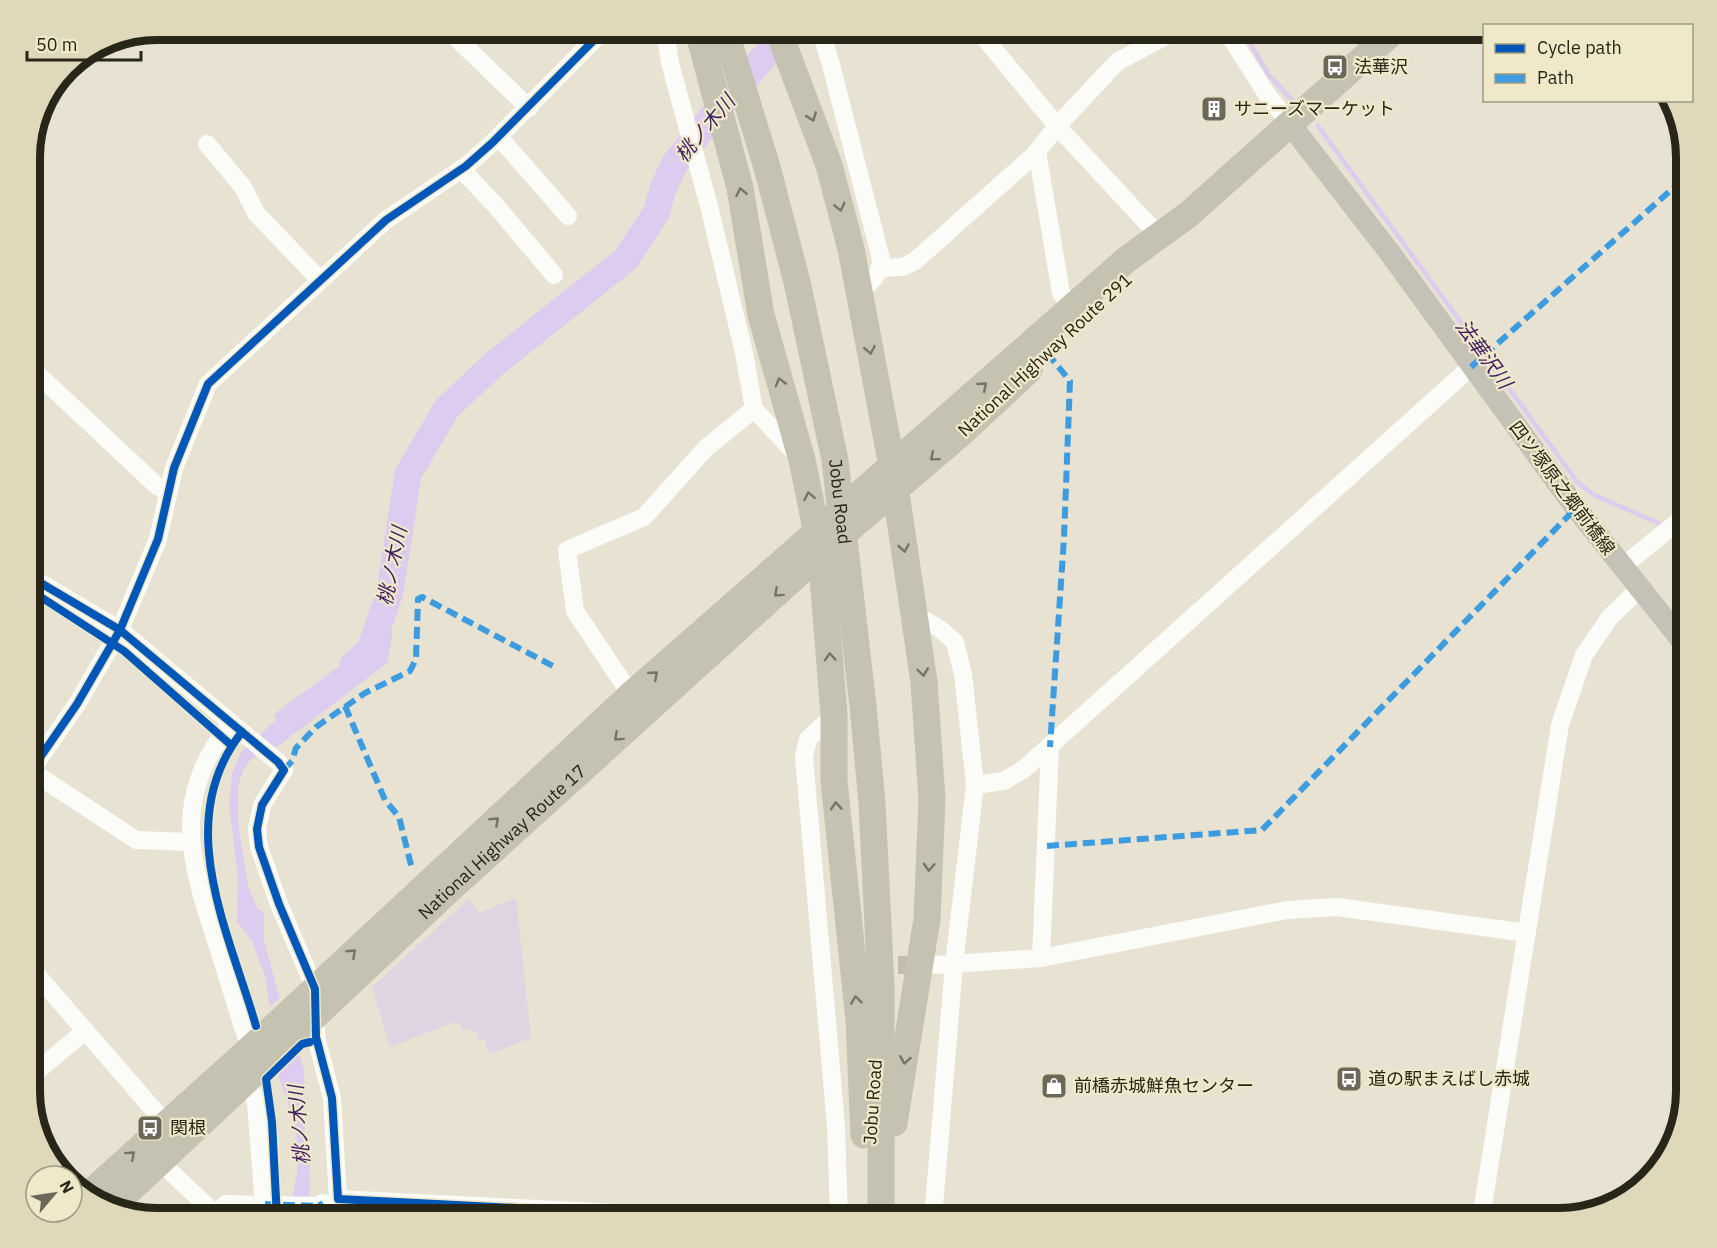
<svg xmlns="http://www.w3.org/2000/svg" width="1717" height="1248" font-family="'IBM Plex Sans','Noto Sans JP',sans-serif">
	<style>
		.green { fill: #dfd4e2 }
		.water { fill: #decbf0 }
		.pier { fill: #e7e2d1 }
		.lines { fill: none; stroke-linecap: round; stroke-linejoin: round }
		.stream { stroke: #decbf0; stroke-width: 4.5 }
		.river { stroke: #decbf0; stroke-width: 27 }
		.minor-tunnel { stroke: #c1bcac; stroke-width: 18; stroke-dasharray: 18 9; stroke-linecap: butt }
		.minor { stroke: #fbfbf8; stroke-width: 18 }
		.major { stroke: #c4c2b7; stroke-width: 22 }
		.highway { stroke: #c5c2b2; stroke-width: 27 }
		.quiet { stroke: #3d9cdf; stroke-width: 6; stroke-dasharray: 12 6; stroke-linecap: butt }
		.cycleway-casing { stroke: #efe8c9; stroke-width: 11 }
		.cycleway { stroke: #0057b8; stroke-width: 8 }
		.oneway { stroke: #767466 }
		.labels { text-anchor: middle; stroke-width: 4.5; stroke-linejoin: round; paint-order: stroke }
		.poi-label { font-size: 18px; fill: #282519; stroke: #efe8c9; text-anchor: start }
		.street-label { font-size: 18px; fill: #282519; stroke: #efe8c9 }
		.water-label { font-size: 20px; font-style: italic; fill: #401e63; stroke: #efe8c9 }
		.rim { fill: none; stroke: #282519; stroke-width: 8 }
	</style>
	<rect width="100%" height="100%" fill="#e7e2d1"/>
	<polygon class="green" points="516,898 531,1038 489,1054 484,1039 479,1041 476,1031 472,1032 469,1028 462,1030 460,1023 455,1022 390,1047 372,987 469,899 479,913"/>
	<polygon class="water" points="393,632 387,663 281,744 251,759 243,771 238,786 238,821 248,886 258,909 264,912 264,940 277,989 304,1070 305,1136 309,1148 310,1189 305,1218 289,1218 299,1160 295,1125 279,1077 266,979 252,941 237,922 238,879 229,804 232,774 241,752 276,720 274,716 278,711 341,665 361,641"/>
	<polygon class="pier" points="282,996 302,1052 276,1077 268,1008"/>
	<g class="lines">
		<g class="stream">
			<polyline points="1243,30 1268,74 1294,102"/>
			<polyline points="1318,126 1578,483 1594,495 1665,526"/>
			<polyline points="1676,531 1687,536"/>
		</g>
		<polyline class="river" points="353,665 370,650 390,592 408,474 447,408 493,365 626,259 656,213 663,189 675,163 732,92 789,30"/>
		<polyline class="minor-tunnel" points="871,965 930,965"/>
		<g class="minor">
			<polyline points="448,30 529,108"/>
			<polyline points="665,30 670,63 709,206 744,353 754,409 798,456"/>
			<path d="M820 30 830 61 881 259C881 274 870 283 859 293"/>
			<polyline points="978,30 1057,126 1159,236"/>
			<polyline points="1226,30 1266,93 1290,124"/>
			<polyline points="499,137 568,216"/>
			<polyline points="207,144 243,187 256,213 320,280"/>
			<polyline points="1037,151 1061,293 1072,308"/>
			<polyline points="461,169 497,207 554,275"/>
			<polyline points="881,268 903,267 915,261 1034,155 1060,123 1117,62 1177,30"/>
			<polyline points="30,367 157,486 169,492"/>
			<polyline points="1622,567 1687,514"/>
			<polyline points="30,572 39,582 120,630 278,762 284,770 262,805 257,829 259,847 279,904 315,989 316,1037 332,1098 338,1199 714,1218"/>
			<polyline points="914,614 940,629 955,642 963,674 975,785 954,964 933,1218"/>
			<polyline points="631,695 575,611 567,550 644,517 706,448 754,409"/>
			<polyline points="834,715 808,739 804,757 836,1126 839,1218"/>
			<path d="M231 723C170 800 190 860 217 944 227 975 236 1006 246 1036L252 1046"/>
			<polyline points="31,771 136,840 190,842"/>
			<polyline points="30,772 77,704 120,630 158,539 174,468 208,384 386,220 466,166 492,143 604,30"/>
			<polyline points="975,785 1004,781 1024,769 1471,367"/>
			<polyline points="1041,958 1050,747"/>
			<polyline points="935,965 1041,958 1287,910 1337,907 1527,933"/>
			<polyline points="30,967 166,1124"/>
			<polyline points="30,1077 85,1031"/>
			<polyline points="244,1081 252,1091 256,1103 265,1218"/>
			<polyline points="160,1162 207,1206 211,1216"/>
			<polyline points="210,1218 226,1204 318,1206 323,1203"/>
			<polyline points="1481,1218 1560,725 1584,655 1610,617 1640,588"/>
		</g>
		<polyline class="major" points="1290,124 1390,253 1576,508 1687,647"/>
		<g class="highway">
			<polyline points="698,30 740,188 761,315 802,460 821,553 834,715 834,781 859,1020 864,1135"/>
			<path id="s1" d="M725 30 767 167 797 282 835 460 863 706 872 803 881 986V1218"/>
			<polyline points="778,30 829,165 851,249 892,466 924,682 932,799 927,919 894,1123"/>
			<polyline points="88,1195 262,1038 631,695 1126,260 1189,214 1395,30"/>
			<path id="s2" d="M115 1204 449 890 821 553 959 435 1029 370"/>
		</g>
		<g class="quiet">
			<polyline points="1047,353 1070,381 1064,538 1050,747"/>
			<polyline points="1471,367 1687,176"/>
			<polyline points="345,706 385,800 399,817 412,869"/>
			<polyline points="284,770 292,761 296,748 316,727 365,693 410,671 416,659 418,599 422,597 553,666"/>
			<polyline points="1047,846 1262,830 1576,508"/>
			<polyline points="265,1204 318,1206 323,1203"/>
		</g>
		<g class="cycleway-casing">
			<g id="cycleway">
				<polyline points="30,572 39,582 120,630 278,762 284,770 262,805 257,829 259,847 279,904 315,989 316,1037 332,1098 338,1199 714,1218"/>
				<polyline points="30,590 124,651 231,745"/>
				<path d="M242 732C171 821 229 932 256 1026"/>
				<polyline points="30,772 77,704 120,630 158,539 174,468 208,384 386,220 466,166 492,143 604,30"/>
				<polyline points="277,1218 272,1122 266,1079 302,1044 310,1042"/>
			</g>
		</g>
		<use href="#cycleway" class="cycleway"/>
	</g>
	<defs><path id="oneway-chevron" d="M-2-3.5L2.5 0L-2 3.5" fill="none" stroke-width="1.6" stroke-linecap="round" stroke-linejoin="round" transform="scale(1.5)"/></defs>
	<g class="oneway">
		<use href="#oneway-chevron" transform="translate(812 117) rotate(69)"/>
		<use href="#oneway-chevron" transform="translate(741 192) rotate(-101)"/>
		<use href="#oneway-chevron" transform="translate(840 207) rotate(76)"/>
		<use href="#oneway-chevron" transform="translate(870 350) rotate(79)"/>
		<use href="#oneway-chevron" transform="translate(780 382) rotate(-106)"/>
		<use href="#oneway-chevron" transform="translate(983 386) rotate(-41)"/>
		<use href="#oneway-chevron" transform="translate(934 457) rotate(140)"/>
		<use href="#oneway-chevron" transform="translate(809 496) rotate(-102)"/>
		<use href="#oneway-chevron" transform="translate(904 548) rotate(81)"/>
		<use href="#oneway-chevron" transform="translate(778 593) rotate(138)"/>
		<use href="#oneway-chevron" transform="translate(830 657) rotate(-94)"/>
		<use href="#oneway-chevron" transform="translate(923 672) rotate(82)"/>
		<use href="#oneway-chevron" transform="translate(654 675) rotate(-41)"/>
		<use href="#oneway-chevron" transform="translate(618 737) rotate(138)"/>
		<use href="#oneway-chevron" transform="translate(836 806) rotate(-94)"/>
		<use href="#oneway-chevron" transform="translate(495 821) rotate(-43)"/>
		<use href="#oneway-chevron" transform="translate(929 867) rotate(93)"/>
		<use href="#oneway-chevron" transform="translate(352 953) rotate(-43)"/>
		<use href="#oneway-chevron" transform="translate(856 1000) rotate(-97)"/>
		<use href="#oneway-chevron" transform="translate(905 1060) rotate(100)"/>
		<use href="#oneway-chevron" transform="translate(131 1155) rotate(-42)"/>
	</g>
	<defs>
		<g id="bus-square" transform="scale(1.35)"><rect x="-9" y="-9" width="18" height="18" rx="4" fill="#6b6759" stroke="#efe8c9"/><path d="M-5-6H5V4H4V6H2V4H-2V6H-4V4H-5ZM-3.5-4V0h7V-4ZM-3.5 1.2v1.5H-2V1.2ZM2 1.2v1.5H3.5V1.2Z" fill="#fff"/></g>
		<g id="building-square" transform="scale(1.35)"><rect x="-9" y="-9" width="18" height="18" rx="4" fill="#6b6759" stroke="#efe8c9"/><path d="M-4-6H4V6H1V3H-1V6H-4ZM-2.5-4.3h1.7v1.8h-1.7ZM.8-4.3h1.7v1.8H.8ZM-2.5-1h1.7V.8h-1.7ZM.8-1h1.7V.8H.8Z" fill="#fff"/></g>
		<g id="shop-square" transform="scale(1.35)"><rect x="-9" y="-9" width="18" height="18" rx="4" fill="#6b6759" stroke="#efe8c9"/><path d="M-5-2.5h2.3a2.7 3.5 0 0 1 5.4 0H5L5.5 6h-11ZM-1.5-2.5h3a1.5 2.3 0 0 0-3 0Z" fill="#fff"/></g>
	</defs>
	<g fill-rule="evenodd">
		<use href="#bus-square" x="1335" y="67"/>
		<use href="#building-square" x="1214" y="109"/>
		<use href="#bus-square" x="1349" y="1079"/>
		<use href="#shop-square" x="1054" y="1086"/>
		<use href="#bus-square" x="150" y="1128"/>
	</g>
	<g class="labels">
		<g class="poi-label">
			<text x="1354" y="73">法華沢</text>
			<text x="1234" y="115">サニーズマーケット</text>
			<text x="1368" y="1085">道の駅まえばし赤城</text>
			<text x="1074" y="1092">前橋赤城鮮魚センター</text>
			<text x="170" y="1134">関根</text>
		</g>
		<g class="street-label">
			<text transform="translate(1045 355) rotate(-43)" y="6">National Highway Route 291</text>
			<text transform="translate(1562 488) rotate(53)" y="6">四ツ塚原之郷前橋線</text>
			<text dy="6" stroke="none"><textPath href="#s1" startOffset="486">Jobu Road</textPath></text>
			<text dy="6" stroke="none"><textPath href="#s2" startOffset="530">National Highway Route 17</textPath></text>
			<text transform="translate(873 1102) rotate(-86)" y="6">Jobu Road</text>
		</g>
		<g class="water-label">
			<text transform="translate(705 128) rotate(-50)" y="7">桃ノ木川</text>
			<text transform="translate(1484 354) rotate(54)" y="7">法華沢川</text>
			<text transform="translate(392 566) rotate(-79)" y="7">桃ノ木川</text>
			<text transform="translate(299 1125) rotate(-95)" y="7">桃ノ木川</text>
		</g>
	</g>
	<path d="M0 0H1717V1248H0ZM157 40H1559A117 117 0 0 1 1676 157V1091A117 117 0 0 1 1559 1208H157A117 117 0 0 1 40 1091V157A117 117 0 0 1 157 40Z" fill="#dfd8bb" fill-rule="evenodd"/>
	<path class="rim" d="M157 40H1559A117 117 0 0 1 1676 157V1091A117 117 0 0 1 1559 1208H157A117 117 0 0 1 40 1091V157A117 117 0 0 1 157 40Z"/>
	<rect x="1483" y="24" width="210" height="78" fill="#efe8c9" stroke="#9f9a83" stroke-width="1.5"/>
	<rect x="1495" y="44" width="30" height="9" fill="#0057b8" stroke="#9f9a83" stroke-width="1.5"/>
	<text x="1537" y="54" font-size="18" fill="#282519">Cycle path</text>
	<rect x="1495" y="74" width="30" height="9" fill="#3d9cdf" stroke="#9f9a83" stroke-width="1.5"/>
	<text x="1537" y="84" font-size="18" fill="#282519">Path</text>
	<g transform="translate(54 1194) rotate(61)"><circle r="28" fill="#efe8c9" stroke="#9f9a83" stroke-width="1.5"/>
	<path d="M0-4.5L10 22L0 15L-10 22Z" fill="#6b6759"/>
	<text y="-9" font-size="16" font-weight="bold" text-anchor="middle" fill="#282519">N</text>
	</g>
	<path d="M27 51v9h114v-9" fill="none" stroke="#282519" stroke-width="3"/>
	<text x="36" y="51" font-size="18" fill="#282519" stroke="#efe8c9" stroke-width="4.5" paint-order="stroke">50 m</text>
</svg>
